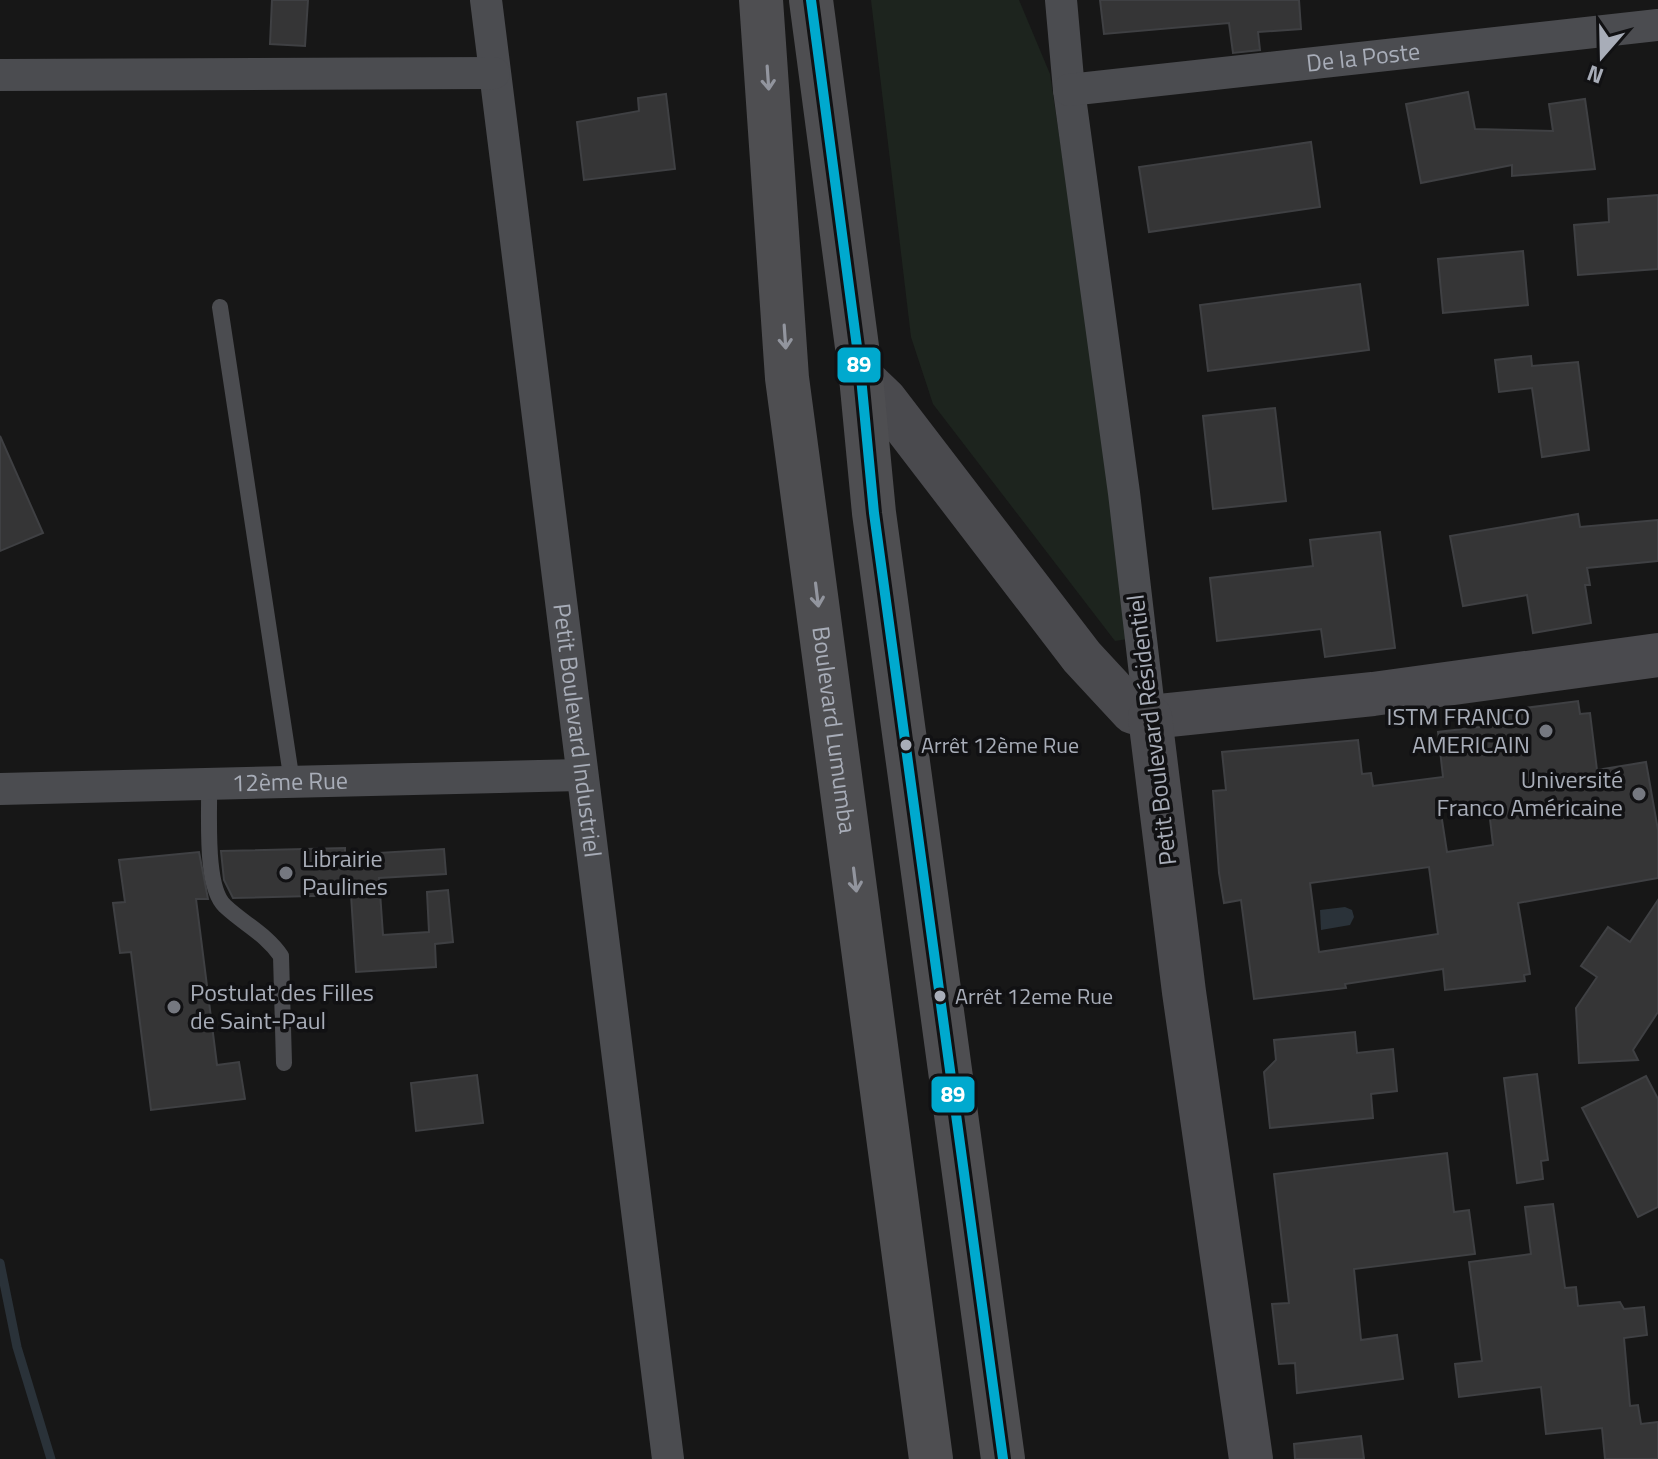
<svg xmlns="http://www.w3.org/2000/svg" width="1658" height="1459" font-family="'Titillium Web',sans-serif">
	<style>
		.green { fill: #1d241e }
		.water { fill: #2a3239 }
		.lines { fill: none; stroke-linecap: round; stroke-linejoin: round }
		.stream { stroke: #2a3239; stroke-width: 9 }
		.building { fill: #353536; stroke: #3f4043; stroke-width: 2; fill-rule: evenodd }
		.lane { stroke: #4b4c50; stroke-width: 16 }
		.street { stroke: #4b4c50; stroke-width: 32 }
		.secondary { stroke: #4a4a4e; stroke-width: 44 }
		.highway { stroke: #4e4e51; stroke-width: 44 }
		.bus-1-casing { stroke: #111113; stroke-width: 16 }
		.bus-1 { stroke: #00a9ce; stroke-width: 10 }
		.oneway { stroke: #92959e }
		.poi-dot { fill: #757880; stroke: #111113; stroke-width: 3 }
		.bus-dot { fill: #a8adb8; stroke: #111113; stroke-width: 3 }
		.labels { text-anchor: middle; stroke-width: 7; stroke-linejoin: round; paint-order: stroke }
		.bus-label { font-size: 22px; fill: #a8adb8; stroke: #111113; text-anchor: start }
		.street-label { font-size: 24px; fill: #a8adb8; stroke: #111113 }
		.poi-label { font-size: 24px; fill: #a8adb8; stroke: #111113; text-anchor: end }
		.line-badge { stroke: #111113; stroke-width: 3 }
		.badge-label { font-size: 22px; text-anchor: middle; font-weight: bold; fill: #fff }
	</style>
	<rect width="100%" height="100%" fill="#171717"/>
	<polygon class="green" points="871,0 1019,0 1050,74 1134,638 1115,641 933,404 911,337"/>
	<polygon class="water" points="1345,907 1352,910 1354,917 1350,925 1321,930 1320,910"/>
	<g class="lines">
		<polyline class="stream" points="0,1263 17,1347 51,1459"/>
	</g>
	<g class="building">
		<polygon points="272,0 308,0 305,46 270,44"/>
		<polygon points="1100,0 1299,0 1301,29 1258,32 1260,50 1233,53 1229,23 1104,34"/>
		<polygon points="1468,92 1475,129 1553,131 1549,104 1585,99 1595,169 1512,176 1512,165 1421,183 1406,104"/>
		<polygon points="666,94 675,169 584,180 577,122 639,111 638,98"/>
		<polygon points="1311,142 1320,207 1149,232 1139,167"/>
		<polygon points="1658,195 1658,269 1578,275 1574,225 1609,222 1608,199"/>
		<polygon points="1523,251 1528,305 1443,313 1438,259"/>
		<polygon points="1360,284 1369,350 1208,371 1200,305"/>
		<polygon points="1531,356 1532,366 1578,362 1589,450 1542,457 1532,388 1499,392 1495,360"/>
		<polygon points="1275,408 1286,501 1213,509 1203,416"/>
		<polygon points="0,436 43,533 0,551"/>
		<polygon points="1578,514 1580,527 1658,520 1658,561 1587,568 1590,585 1585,585 1591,623 1533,633 1527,595 1463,606 1450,536"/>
		<polygon points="1380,532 1395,648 1325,657 1321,629 1217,641 1210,578 1313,566 1310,540"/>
		<path d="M1578 701 1580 714 1590 713 1597 770 1646 762 1658 830V878L1518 903 1530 974 1524 975 1525 981 1445 990 1443 969 1345 984 1346 988 1254 999 1241 900 1224 903 1219 873 1213 791 1226 790 1222 752 1358 740 1362 774 1371 773 1373 786 1443 777 1438 732 1489 726 1487 713ZM1488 802 1493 845 1447 852 1440 807ZM1429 867 1438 934 1319 952 1310 883Z"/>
		<polygon points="345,848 345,855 444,849 446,874 379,878 383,935 429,932 427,892 448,890 453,942 435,944 436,967 356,972 351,895 233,898 224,880 221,851"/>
		<polygon points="199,852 208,899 196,899 217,1065 239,1062 245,1099 151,1110 131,952 120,953 113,903 125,902 119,860"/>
		<polygon points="1658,900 1658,1012 1633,1050 1638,1060 1579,1063 1576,1008 1597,977 1581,966 1608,927 1630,942"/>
		<polygon points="1355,1032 1357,1053 1393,1049 1397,1091 1371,1094 1373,1118 1270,1128 1264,1072 1276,1060 1274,1040"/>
		<polygon points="1537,1074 1548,1160 1541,1161 1543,1179 1517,1183 1504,1078"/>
		<polygon points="477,1075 483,1123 416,1131 411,1083"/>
		<polygon points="1646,1076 1658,1099 1658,1207 1638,1217 1582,1108"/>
		<polygon points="1447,1153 1454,1212 1469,1210 1475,1254 1354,1269 1361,1340 1397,1335 1403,1379 1297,1393 1295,1363 1279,1364 1272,1304 1289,1303 1274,1174"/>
		<polygon points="1553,1204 1565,1288 1576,1287 1578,1306 1620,1302 1624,1309 1644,1307 1647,1335 1624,1338 1630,1406 1638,1405 1641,1424 1658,1422 1658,1459 1605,1459 1602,1428 1546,1434 1541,1387 1459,1397 1455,1364 1482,1361 1469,1262 1531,1254 1525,1207"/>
		<polygon points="1361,1436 1364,1459 1295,1459 1294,1444"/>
	</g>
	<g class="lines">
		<g class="lane">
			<polyline points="220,307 292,782"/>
			<path d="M209 784C210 812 204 887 225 906 244 924 266 934 281 956L284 1063"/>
		</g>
		<g class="street">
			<path id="s1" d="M486 0 668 1459"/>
			<polyline points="1061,0 1069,90 1124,493 1150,717"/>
			<polyline points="0,75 494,73"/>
			<path id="s2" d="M1069 90 1658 25"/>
			<path id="s3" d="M0 789 580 775"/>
		</g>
		<g class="secondary">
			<polyline points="861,377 885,400 1082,657 1133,712 1150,717 1373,694 1658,655"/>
			<polyline points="1150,717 1184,992 1251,1459"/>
		</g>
		<g class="highway">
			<path id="s4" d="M761 0 787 378 931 1459"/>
			<polyline points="811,0 861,377 874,513 1003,1459"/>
		</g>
		<g class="bus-1-casing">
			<polyline id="bus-1" points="811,0 861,377 874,513 1003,1459"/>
		</g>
		<use href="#bus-1" class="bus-1"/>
	</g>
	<defs><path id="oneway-shaft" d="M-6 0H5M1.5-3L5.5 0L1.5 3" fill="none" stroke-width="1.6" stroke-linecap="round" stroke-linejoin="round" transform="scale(2)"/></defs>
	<g class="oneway">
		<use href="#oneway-shaft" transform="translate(768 78) rotate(86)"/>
		<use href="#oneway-shaft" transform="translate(785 337) rotate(86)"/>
		<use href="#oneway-shaft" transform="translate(817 595) rotate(83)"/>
		<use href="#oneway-shaft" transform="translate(855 880) rotate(83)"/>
	</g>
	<g class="poi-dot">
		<circle cx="1546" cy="731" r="8"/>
		<circle cx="1639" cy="794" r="8"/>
		<circle cx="286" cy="873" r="8"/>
		<circle cx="174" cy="1007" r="8"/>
	</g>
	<g class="bus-dot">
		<circle cx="906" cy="745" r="7"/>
		<circle cx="940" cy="996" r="7"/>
	</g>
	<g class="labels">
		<g class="bus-label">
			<text x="921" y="753">Arrêt 12ème Rue</text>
			<text x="955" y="1004">Arrêt 12eme Rue</text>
		</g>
		<g class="street-label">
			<text dy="8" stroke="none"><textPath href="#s2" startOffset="296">De la Poste</textPath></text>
			<text dy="8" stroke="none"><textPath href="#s1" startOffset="736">Petit Boulevard Industriel</textPath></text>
			<text dy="8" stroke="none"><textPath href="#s4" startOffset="734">Boulevard Lumumba</textPath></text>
			<text transform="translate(1152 730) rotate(-97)" y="8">Petit Boulevard Résidentiel</text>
			<text dy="8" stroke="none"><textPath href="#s3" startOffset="290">12ème Rue</textPath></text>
		</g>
		<g class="poi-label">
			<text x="1530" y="725">ISTM FRANCO<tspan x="1530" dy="28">AMERICAIN</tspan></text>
			<text x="1623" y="788">Université<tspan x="1623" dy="28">Franco Américaine</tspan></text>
			<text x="302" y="867" text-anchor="start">Librairie<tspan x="302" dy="28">Paulines</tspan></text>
			<text x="190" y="1001" text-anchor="start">Postulat des Filles<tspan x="190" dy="28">de Saint-Paul</tspan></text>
		</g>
	</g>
	<g class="line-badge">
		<rect x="836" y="346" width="46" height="38" rx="8" fill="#00a9ce"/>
		<rect x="930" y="1075" width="46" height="39" rx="8" fill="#00a9ce"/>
	</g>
	<g class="badge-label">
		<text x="859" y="372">89</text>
		<text x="953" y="1102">89</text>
	</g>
	<g transform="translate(1602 56) rotate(200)" stroke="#111113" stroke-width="6" paint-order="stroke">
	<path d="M0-6L14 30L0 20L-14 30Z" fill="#a8adb8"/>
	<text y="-12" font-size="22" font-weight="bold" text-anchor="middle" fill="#a8adb8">N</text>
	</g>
</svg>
